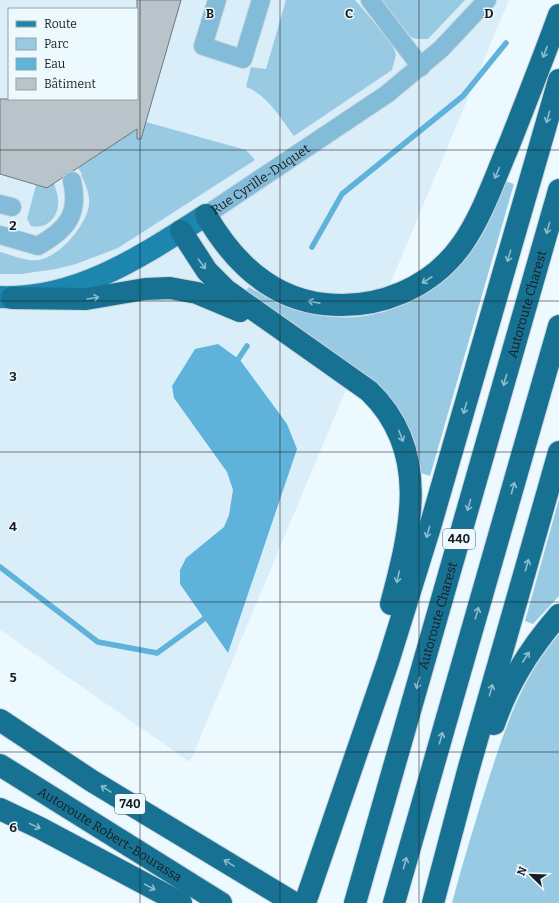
<svg xmlns="http://www.w3.org/2000/svg" width="559" height="903" font-family="Bitter,serif">
	<style>
		.built { fill: #daeef9; fill-rule: evenodd }
		.green { fill: #99cae3 }
		.water { fill: #5fb3da }
		.lines { fill: none; stroke-linecap: round; stroke-linejoin: round }
		.stream { stroke: #5fb3da; stroke-width: 5.5 }
		.building { fill: #b8c4ca; stroke: #6d787e }
		.minor-casing { stroke: #cad6db; stroke-width: 20 }
		.major-casing { stroke: #cad6db; stroke-width: 24 }
		.highway-casing { stroke: #cad6db; stroke-width: 24 }
		.minor { stroke: #83bcd8; stroke-width: 18 }
		.major { stroke: #1d86af; stroke-width: 22 }
		.highway { stroke: #177193; stroke-width: 22 }
		.oneway { stroke: #8cbcce }
		.grid { fill: none; stroke: #191d1f; stroke-width: 1; stroke-opacity: 0.55 }
		.labels { text-anchor: middle; stroke-width: 3; stroke-linejoin: round; paint-order: stroke }
		.shield { fill: #ecf9ff; stroke: #585f62; stroke-width: 1 }
		.shield-label { font-size: 12px; font-weight: bold; fill: #191d1f }
		.street-label { font-size: 13px; fill: #191d1f; stroke: #ecf9ff }
		.grid-label { font-size: 13px; text-anchor: middle; font-weight: bold; fill: #191d1f; stroke: #ecf9ff; stroke-width: 3; stroke-linejoin: round; paint-order: stroke }
	</style>
	<rect width="100%" height="100%" fill="#ecf9ff"/>
	<path class="built" d="M0 0H509L190 762 0 630ZM9 9H137V99H9Z"/>
	<g class="green">
		<path d="M286 0H355L392 43 396 55 392 70 294 136C281 119 267 94 246 87L251 67 266 69Z"/>
		<polygon points="379,0 465,0 428,39 416,39 411,37"/>
		<path d="M146 122 246 150 255 160 118 248 76 264 56 269 21 274H0V252C12 255 27 262 39 260 60 256 86 226 89 205 90 194 86 185 81 175L82 174 78 168Z"/>
		<path d="M505 181 514 184 430 476 421 473C419 448 409 430 397 408L243 294 249 287C317 330 382 328 446 279 456 271 469 252 477 242 488 227 497 199 505 181Z"/>
		<path d="M54 183C55 188 58 194 58 199 60 216 47 230 31 226L27 219 36 185 47 187Z"/>
		<polygon points="559,499 559,596 533,624 525,621"/>
		<path d="M559 634V903H452C463 861 476 819 489 778 507 723 521 679 559 634Z"/>
	</g>
	<polygon class="water" points="218,344 240,360 287,424 297,449 228,653 180,584 180,570 186,558 224,527 229,515 233,490 227,472 174,398 172,386 195,349"/>
	<g class="lines">
		<g class="stream">
			<polyline points="312,247 342,194 463,96 506,43"/>
			<polyline points="235,364 247,346"/>
			<polyline points="0,567 98,642 157,653 204,619 207,613"/>
		</g>
	</g>
	<polygon class="building" points="137,0 181,0 141,139 137,139 137,129 73,171 66,173 62,178 47,188 0,174 0,99 137,99"/>
	<g class="lines">
		<g class="minor-casing">
			<g id="minor">
				<polyline points="217,0 203,46 243,59 261,0"/>
				<polyline points="370,0 421,67"/>
				<polyline points="0,204 12,207"/>
				<path id="s1" d="M206 215 387 94 441 49 487 0"/>
				<path d="M0 235 38 246C66 230 80 215 72 181"/>
			</g>
		</g>
		<g class="major-casing">
			<path id="major" d="M0 297C78 300 143 255 206 215"/>
		</g>
		<g class="highway-casing">
			<g id="highway">
				<path d="M206 215C232 260 270 298 324 304 378 310 432 288 463 243 483 214 495 177 509 145 526 102 543 59 559 15"/>
				<path d="M181 231 207 271 226 290 369 391C431 451 411 529 391 604"/>
				<polyline points="12,298 86,299 145,289 170,288 197,293 240,311"/>
				<polyline points="0,720 92,781 294,903"/>
				<path d="M494 724C508 683 531 647 559 615"/>
				<path id="s2" d="M0 765 221 903"/>
				<polyline points="0,809 40,828 181,903"/>
				<polyline points="305,903 388,662 430,527 559,80"/>
				<path id="s3" d="M355 903 559 190"/>
				<polyline points="394,903 559,326"/>
				<polyline points="433,903 468,771 559,452"/>
			</g>
		</g>
		<use href="#minor" class="minor"/>
		<use href="#major" class="major"/>
		<use href="#highway" class="highway"/>
	</g>
	<defs><path id="oneway-shaft" d="M-6 0H5M1.5-3L5.5 0L1.5 3" fill="none" stroke-width="1.6" stroke-linecap="round" stroke-linejoin="round"/></defs>
	<g class="oneway">
		<use href="#oneway-shaft" transform="translate(545 52) rotate(111)"/>
		<use href="#oneway-shaft" transform="translate(548 117) rotate(106)"/>
		<use href="#oneway-shaft" transform="translate(497 173) rotate(113)"/>
		<use href="#oneway-shaft" transform="translate(548 228) rotate(106)"/>
		<use href="#oneway-shaft" transform="translate(509 256) rotate(106)"/>
		<use href="#oneway-shaft" transform="translate(202 264) rotate(53)"/>
		<use href="#oneway-shaft" transform="translate(427 280) rotate(147)"/>
		<use href="#oneway-shaft" transform="translate(93 298) rotate(-9)"/>
		<use href="#oneway-shaft" transform="translate(314 302) rotate(-169)"/>
		<use href="#oneway-shaft" transform="translate(505 380) rotate(106)"/>
		<use href="#oneway-shaft" transform="translate(465 408) rotate(106)"/>
		<use href="#oneway-shaft" transform="translate(401 436) rotate(69)"/>
		<use href="#oneway-shaft" transform="translate(513 488) rotate(-74)"/>
		<use href="#oneway-shaft" transform="translate(469 505) rotate(106)"/>
		<use href="#oneway-shaft" transform="translate(428 532) rotate(107)"/>
		<use href="#oneway-shaft" transform="translate(527 565) rotate(-74)"/>
		<use href="#oneway-shaft" transform="translate(398 577) rotate(103)"/>
		<use href="#oneway-shaft" transform="translate(477 613) rotate(-74)"/>
		<use href="#oneway-shaft" transform="translate(526 657) rotate(-57)"/>
		<use href="#oneway-shaft" transform="translate(418 683) rotate(106)"/>
		<use href="#oneway-shaft" transform="translate(491 690) rotate(-74)"/>
		<use href="#oneway-shaft" transform="translate(441 738) rotate(-74)"/>
		<use href="#oneway-shaft" transform="translate(106 789) rotate(-149)"/>
		<use href="#oneway-shaft" transform="translate(35 826) rotate(25)"/>
		<use href="#oneway-shaft" transform="translate(229 863) rotate(-149)"/>
		<use href="#oneway-shaft" transform="translate(405 863) rotate(-74)"/>
		<use href="#oneway-shaft" transform="translate(150 887) rotate(28)"/>
	</g>
	<path class="grid" d="M140 0V903M280 0V903M419 0V903M0 150H559M0 301H559M0 452H559M0 602H559M0 752H559"/>
	<g class="labels">
		<g class="shield">
			<rect x="443" y="529" width="32" height="20" rx="3"/>
			<rect x="115" y="794" width="30" height="20" rx="3"/>
		</g>
		<g class="shield-label">
			<text x="459" y="543">440</text>
			<text x="130" y="808">740</text>
		</g>
		<g class="street-label">
			<text dy="5" stroke="none"><textPath href="#s1" startOffset="65">Rue Cyrille-Duquet</textPath></text>
			<text dy="5" stroke="none"><textPath href="#s3" startOffset="623">Autoroute Charest</textPath></text>
			<text dy="5" stroke="none"><textPath href="#s3" startOffset="299">Autoroute Charest</textPath></text>
			<text dy="5" stroke="none"><textPath href="#s2" startOffset="130">Autoroute Robert-Bourassa</textPath></text>
		</g>
	</g>
	<g class="grid-label">
		<text x="210" y="18">B</text>
		<text x="349" y="18">C</text>
		<text x="489" y="18">D</text>
		<text x="13" y="230">2</text>
		<text x="13" y="381">3</text>
		<text x="13" y="531">4</text>
		<text x="13" y="682">5</text>
		<text x="13" y="832">6</text>
	</g>
	<rect x="8" y="8" width="130" height="92" fill="#ecf9ff" stroke="#98a1a5"/>
	<rect x="16" y="21" width="20" height="6" fill="#1d86af" stroke="#98a1a5"/>
	<text x="44" y="28" font-size="12" fill="#191d1f">Route</text>
	<rect x="16" y="38" width="20" height="12" fill="#99cae3" stroke="#98a1a5"/>
	<text x="44" y="48" font-size="12" fill="#191d1f">Parc</text>
	<rect x="16" y="58" width="20" height="12" fill="#5fb3da" stroke="#98a1a5"/>
	<text x="44" y="68" font-size="12" fill="#191d1f">Eau</text>
	<rect x="16" y="78" width="20" height="12" fill="#b8c4ca" stroke="#98a1a5"/>
	<text x="44" y="88" font-size="12" fill="#191d1f">Bâtiment</text>
	<g transform="translate(531 875) rotate(293)" stroke="#ecf9ff" stroke-width="3" paint-order="stroke">
	<path d="M0-3L7 15L0 10L-7 15Z" fill="#191d1f"/>
	<text y="-6" font-size="11" font-weight="bold" text-anchor="middle" fill="#191d1f">N</text>
	</g>
</svg>
